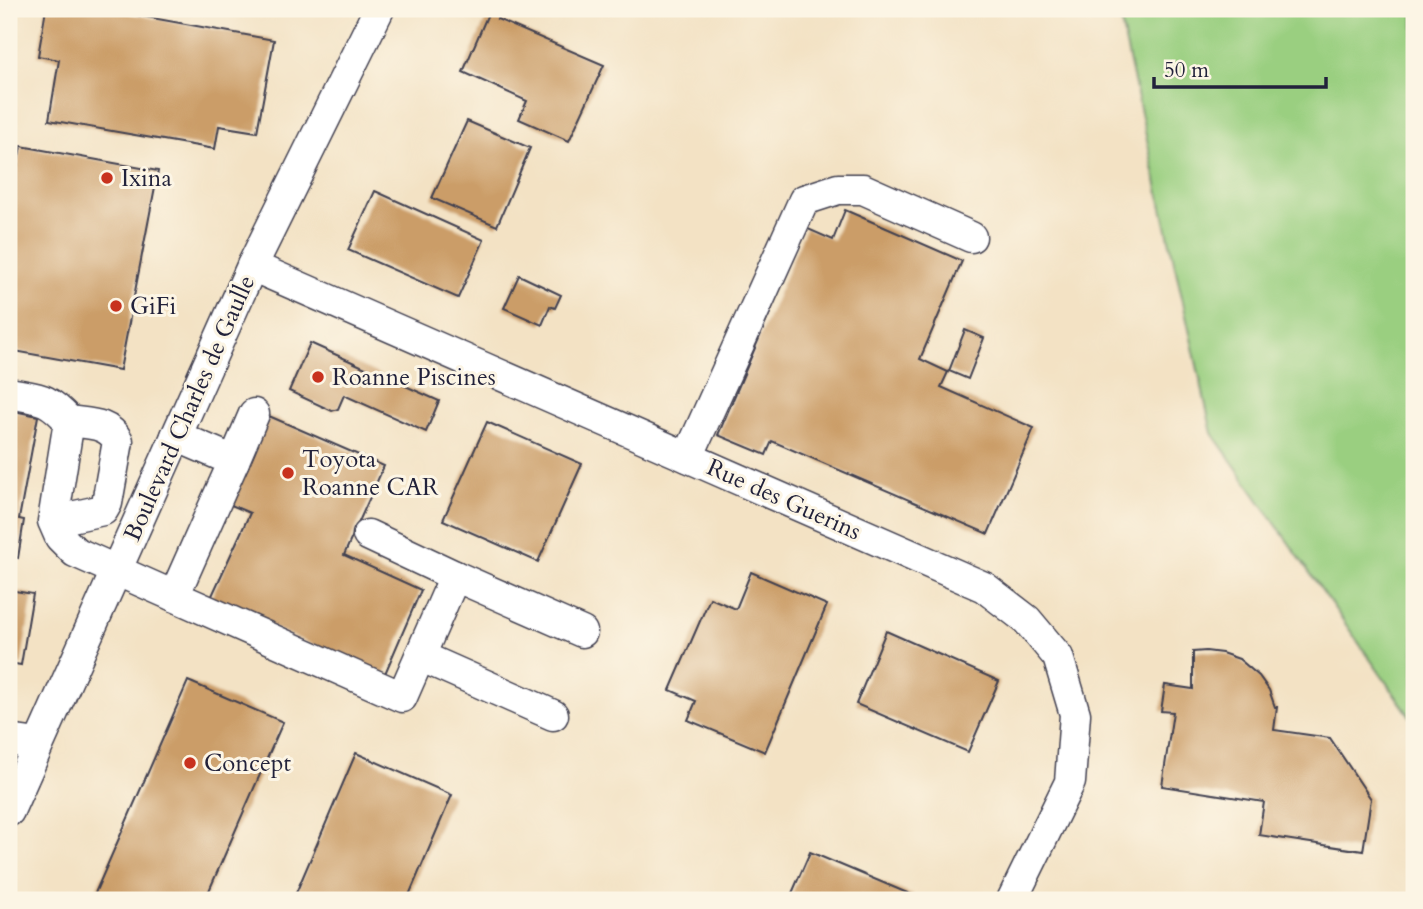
<svg xmlns="http://www.w3.org/2000/svg" width="1423" height="909" font-family="Cardo,serif">
	<style>
		.green { fill: #9acf80; stroke: #5e785e; stroke-width: 2 }
		.building { fill: #cb9d68 }
		.lines { fill: none; stroke-linecap: round; stroke-linejoin: round }
		.minor-casing { stroke: #413f50; stroke-width: 33 }
		.minor { stroke: #fff; stroke-width: 30 }
		.poi-dot { fill: #c8321e; stroke: #fcf5e5; stroke-width: 2.5 }
		.labels { text-anchor: middle; stroke-width: 6; stroke-linejoin: round; paint-order: stroke }
		.poi-label { font-size: 24px; fill: #22223b; stroke: #fcf5e5; text-anchor: start }
		.street-label { font-size: 24px; fill: #22223b; stroke: #fcf5e5 }
	</style>
	<rect width="100%" height="100%" fill="#fcf5e5"/>
	<filter id="ink" filterUnits="userSpaceOnUse"><feTurbulence type="fractalNoise" baseFrequency=".0143" numOctaves="2"/><feDisplacementMap in="SourceGraphic" scale="14" xChannelSelector="R" yChannelSelector="G"/><feConvolveMatrix kernelMatrix="1 2 1 2 8 2 1 2 1" color-interpolation-filters="sRGB"/></filter>
	<filter id="wash" filterUnits="userSpaceOnUse"><feTurbulence type="fractalNoise" baseFrequency=".00686" numOctaves="4" result="noise"/><feDisplacementMap in="SourceGraphic" scale="28" xChannelSelector="R" yChannelSelector="G"/><feGaussianBlur stdDeviation="1.57" result="paint"/><feColorMatrix in="noise" values="0 0 0 0 0 0 0 0 0 0 0 0 0 0 0 0 0 1.4 0 .05"/><feComposite in="paint" operator="in"/></filter>
	<g filter="url(#wash)">
		<rect width="100%" height="100%" fill="#f3e2c4"/>
		<polygon class="green" points="1118,9 1414,9 1414,722 1212,433"/>
		<g id="blocks">
			<g class="building">
				<polygon points="46,9 131,9 130,14 274,40 257,132 219,126 215,149 49,120 59,60 38,56"/>
				<polygon points="490,9 502,9 497,19 604,65 569,141 519,119 527,101 463,72"/>
				<polygon points="467,121 530,148 497,226 432,198"/>
				<polygon points="21,146 158,171 120,370 9,350 9,207"/>
				<polygon points="375,191 484,240 458,298 348,250"/>
				<polygon points="845,210 962,261 920,359 948,372 941,387 1034,428 988,534 772,441 766,455 718,435 806,228 833,240"/>
				<polygon points="519,275 561,295 555,308 550,306 542,325 504,308"/>
				<polygon points="965,330 984,338 968,379 949,371"/>
				<polygon points="310,343 439,401 426,432 344,395 338,409 332,411 289,391"/>
				<polygon points="9,410 38,416 19,519 24,520 18,558 9,556"/>
				<polygon points="269,416 384,466 344,555 421,590 384,676 210,600 250,513 231,505"/>
				<polygon points="487,422 582,464 538,562 443,520"/>
				<polygon points="751,572 827,605 765,752 688,720 696,701 670,690 710,598 736,609"/>
				<polygon points="9,590 33,594 21,665 9,663"/>
				<polygon points="886,631 999,681 968,752 856,704"/>
				<polygon points="1206,651 1222,653 1239,659 1259,676 1269,690 1275,707 1277,707 1274,730 1330,738 1371,799 1363,851 1259,835 1264,802 1162,786 1173,712 1161,711 1165,685 1193,689 1193,652"/>
				<polygon points="188,681 283,722 205,900 92,900"/>
				<polygon points="356,753 452,795 407,900 293,900"/>
				<polygon points="810,852 924,900 789,900"/>
			</g>
		</g>
	</g>
	<g filter="url(#ink)">
		<use href="#blocks" fill-opacity="0" stroke="#413f50" stroke-width="2"/>
		<g class="lines">
			<g class="minor-casing">
				<g id="minor">
					<polyline points="252,266 984,587 1027,620 1058,657 1075,714 1070,782 1012,900"/>
					<path d="M9 393C40 399 46 396 69 421"/>
					<polyline points="176,436 234,461 174,596 402,697 455,576 582,632"/>
					<polyline points="688,457 804,200 838,189 863,189 971,237"/>
					<polyline points="234,461 254,414"/>
					<path d="M53 521 103 510 107 503 118 441C108 422 88 424 69 421L53 521 60 537 75 552 174 596"/>
					<polyline points="368,535 455,576"/>
					<polyline points="420,656 553,715"/>
					<polyline points="9,740 38,744"/>
					<polyline points="9,811 252,266 379,9"/>
				</g>
			</g>
			<use href="#minor" class="minor"/>
		</g>
	</g>
	<g class="poi-dot">
		<circle cx="107" cy="178" r="7"/>
		<circle cx="116" cy="306" r="7"/>
		<circle cx="318" cy="377" r="7"/>
		<circle cx="288" cy="473" r="7"/>
		<circle cx="190" cy="763" r="7"/>
	</g>
	<g class="labels">
		<g class="poi-label">
			<text x="121" y="186">Ixina</text>
			<text x="130" y="314">GiFi</text>
			<text x="332" y="385">Roanne Piscines</text>
			<text x="302" y="467">Toyota<tspan x="302" dy="28">Roanne CAR</tspan></text>
			<text x="204" y="771">Concept</text>
		</g>
		<g class="street-label">
			<text transform="translate(189 408) rotate(-66)" y="8">Boulevard Charles de Gaulle</text>
			<text transform="translate(784 499) rotate(24)" y="8">Rue des Guerins</text>
		</g>
	</g>
	<rect width="1423" height="909" fill="none" stroke="#fcf5e5" stroke-width="35"/>
	<path d="M1154 77v10h172v-10" fill="none" stroke="#22223b" stroke-width="3.5"/>
	<text x="1164" y="77" font-size="21" fill="#22223b" stroke="#fcf5e5" stroke-width="5" paint-order="stroke">50 m</text>
</svg>
